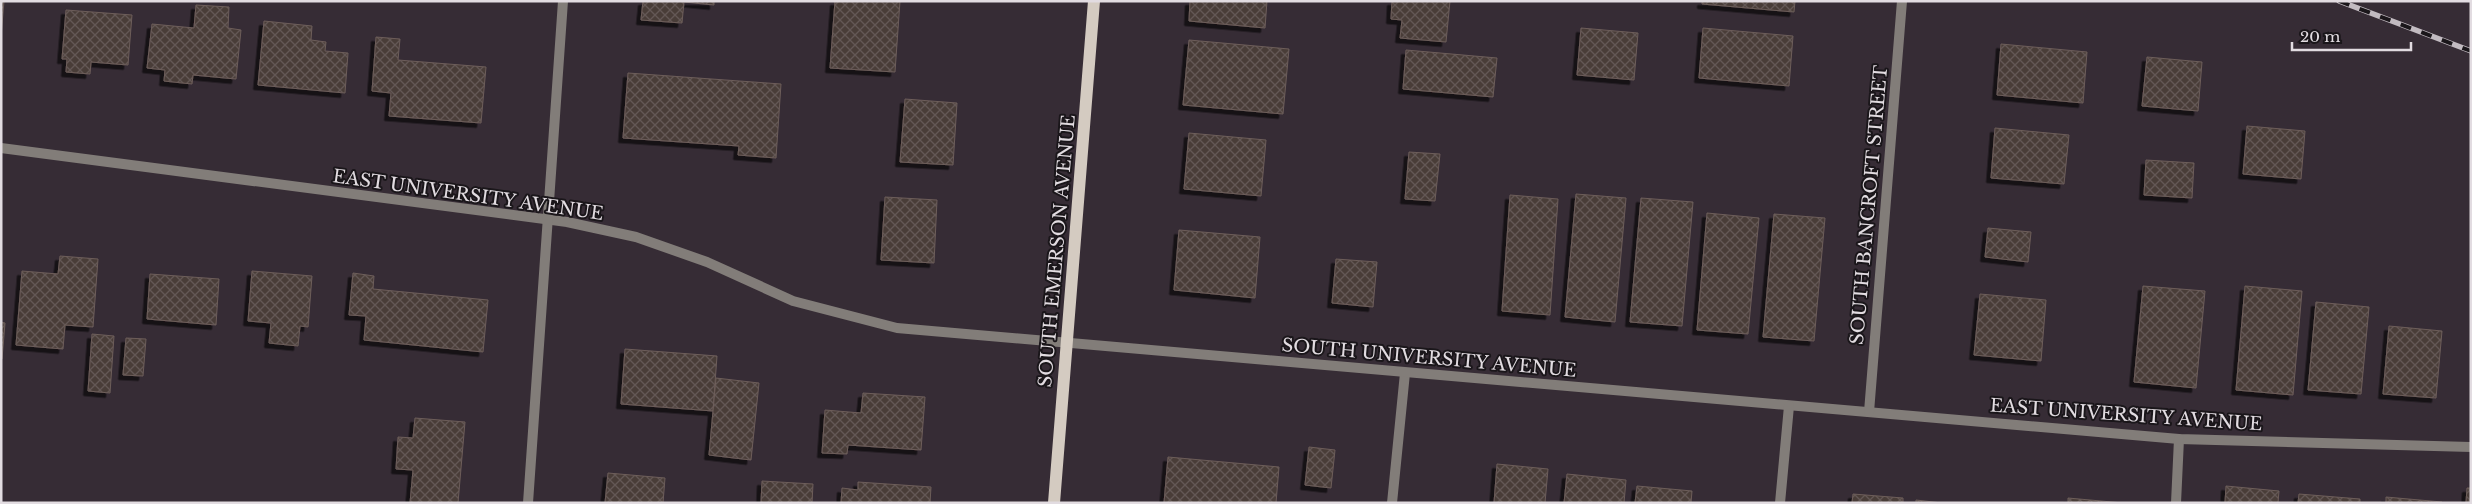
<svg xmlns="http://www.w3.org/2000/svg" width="2472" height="504" font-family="'Libre Baskerville',serif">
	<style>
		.building { fill: url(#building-cross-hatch); stroke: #6d5e5a; filter: url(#shadow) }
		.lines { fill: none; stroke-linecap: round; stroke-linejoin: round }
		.service { stroke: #827d79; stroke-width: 10 }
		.minor { stroke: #827d79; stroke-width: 10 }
		.primary { stroke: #d4cbc1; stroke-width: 12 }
		.rail-casing { stroke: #c2bbc1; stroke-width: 5.5 }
		.rail { stroke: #1a161a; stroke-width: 4; stroke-dasharray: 11; stroke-linecap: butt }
		.labels { text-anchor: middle; stroke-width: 4; stroke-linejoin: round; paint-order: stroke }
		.street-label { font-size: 18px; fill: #e2dce1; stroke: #1a161a }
	</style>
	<defs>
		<pattern id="building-cross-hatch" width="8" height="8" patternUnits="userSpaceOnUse" patternTransform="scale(1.25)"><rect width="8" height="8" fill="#4a3d39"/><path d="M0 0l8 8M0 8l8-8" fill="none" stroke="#645855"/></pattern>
		<filter id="shadow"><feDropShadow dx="-4.5" dy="4.5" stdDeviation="0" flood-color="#0009"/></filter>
	</defs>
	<rect width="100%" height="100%" fill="#362c35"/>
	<g class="building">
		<polygon points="1,1 4,1 1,37"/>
		<polygon points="643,1 714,1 714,5 684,2 682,23 641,20"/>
		<polygon points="835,1 900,1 895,72 830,68"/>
		<polygon points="1190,1 1267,1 1265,28 1189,21"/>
		<polygon points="1392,1 1450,1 1446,42 1400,38 1402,20 1391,19"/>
		<polygon points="1702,1 1795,1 1794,12 1702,4"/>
		<polygon points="196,5 229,7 228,28 241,30 236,79 193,75 192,84 164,81 165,70 147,68 152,24 194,28"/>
		<polygon points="66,10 132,15 128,65 91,62 90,74 66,72 67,59 62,59"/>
		<polygon points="264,21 312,26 311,40 326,42 325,51 348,53 345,93 258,85"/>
		<polygon points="1581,28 1638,33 1634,80 1577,75"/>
		<polygon points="1703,28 1793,36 1789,86 1699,78"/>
		<polygon points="376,37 400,39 398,60 486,67 481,123 389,116 391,93 372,91"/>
		<polygon points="1189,40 1289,49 1283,114 1183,105"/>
		<polygon points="2001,44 2087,52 2083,103 1997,95"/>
		<polygon points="1406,50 1497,58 1493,97 1403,89"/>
		<polygon points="2147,57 2202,62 2198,111 2142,106"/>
		<polygon points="628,73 781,84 776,158 738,155 739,146 623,138"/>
		<polygon points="905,99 957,103 953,165 900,162"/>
		<polygon points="2247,126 2305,131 2301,179 2243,174"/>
		<polygon points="1995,128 2069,135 2064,184 1991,178"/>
		<polygon points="1189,133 1266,140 1261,196 1184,189"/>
		<polygon points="1409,152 1440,154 1435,201 1405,199"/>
		<polygon points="2146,160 2194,163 2192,198 2144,195"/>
		<polygon points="1576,194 1626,198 1615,322 1565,317"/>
		<polygon points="1510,195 1558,199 1550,315 1502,311"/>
		<polygon points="885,197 937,200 934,263 881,260"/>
		<polygon points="1641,198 1693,202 1682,326 1630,322"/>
		<polygon points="1707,213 1759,218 1748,334 1697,330"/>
		<polygon points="1774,214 1825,218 1814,341 1763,337"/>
		<polygon points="1988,228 2031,232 2028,262 1985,257"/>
		<polygon points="1179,230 1260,237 1255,298 1174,290"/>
		<polygon points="60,256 98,259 93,327 65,325 63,349 16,345 22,271 58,274"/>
		<polygon points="1336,259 1377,262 1373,307 1332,303"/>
		<polygon points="252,271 312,276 308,327 300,326 298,346 269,343 271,323 248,321"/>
		<polygon points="353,273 374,276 373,289 488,300 483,352 364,340 366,316 349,315"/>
		<polygon points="150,274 219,279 216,325 147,319"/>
		<polygon points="2143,286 2205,291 2196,388 2134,382"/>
		<polygon points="2245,286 2302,291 2293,395 2236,390"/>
		<polygon points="1980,294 2046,300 2041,361 1974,355"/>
		<polygon points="2316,302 2369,307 2361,394 2308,390"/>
		<polygon points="1,322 5,323 2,359 1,359"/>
		<polygon points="2389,326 2442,331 2436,398 2383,394"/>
		<polygon points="92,334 114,336 110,393 88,391"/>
		<polygon points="126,338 146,339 143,376 123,375"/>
		<polygon points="625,349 717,356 713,411 621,404"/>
		<polygon points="716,378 759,383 751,460 709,455"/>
		<polygon points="863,393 925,397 921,450 848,445 847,454 822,453 825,410 861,413"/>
		<polygon points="415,418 465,422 458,503 410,503 413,470 396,469 398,437 413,438"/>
		<polygon points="1309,447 1335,450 1331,488 1305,485"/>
		<polygon points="1168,457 1279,467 1276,503 1164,503"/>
		<polygon points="1497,464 1548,469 1545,503 1494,503"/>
		<polygon points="608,473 665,478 663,503 605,503"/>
		<polygon points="1567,474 1626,480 1624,503 1564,503"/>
		<polygon points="762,481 813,484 812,503 761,503"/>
		<polygon points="858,482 931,487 930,503 841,503 842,488 858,490"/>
		<polygon points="1637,486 1692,491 1691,503 1635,503"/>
		<polygon points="2226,486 2279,491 2278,503 2225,503"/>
		<polygon points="2467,488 2471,488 2471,503 2466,503"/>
		<polygon points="1853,494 1903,498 1903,503 1852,503"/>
		<polygon points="2299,494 2360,499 2360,503 2298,503"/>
		<polygon points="2386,497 2442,502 2442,503 2386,503"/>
		<polygon points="2068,498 2123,503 2068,503"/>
		<polygon points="1916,500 1942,503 1916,503"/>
	</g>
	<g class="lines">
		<polyline class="service" points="1392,503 1405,373"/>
		<g class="minor">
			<polyline points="1,148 567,222 636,237 707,262 793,301 897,328 2179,439 2471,447"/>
			<polyline points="1869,412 1902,1"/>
			<polyline points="528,503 563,1"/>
			<polyline points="1780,503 1789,406"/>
			<polyline points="2176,503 2179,439"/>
		</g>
		<polyline class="primary" points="1054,503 1094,1"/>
		<g class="rail-casing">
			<polyline id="rail" points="2339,1 2471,51"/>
		</g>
		<use href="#rail" class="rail"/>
	</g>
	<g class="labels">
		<g class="street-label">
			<text transform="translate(468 195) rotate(8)" y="6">EAST UNIVERSITY AVENUE</text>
			<text transform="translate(1869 205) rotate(-85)" y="6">SOUTH BANCROFT STREET</text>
			<text transform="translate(1057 251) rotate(-85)" y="6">SOUTH EMERSON AVENUE</text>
			<text transform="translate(1429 358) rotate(5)" y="6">SOUTH UNIVERSITY AVENUE</text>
			<text transform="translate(2126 415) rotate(4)" y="6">EAST UNIVERSITY AVENUE</text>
		</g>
	</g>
	<rect width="2472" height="504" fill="none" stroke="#e2dce1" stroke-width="5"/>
	<path d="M2292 42v8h119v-8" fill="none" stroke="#e2dce1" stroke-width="2.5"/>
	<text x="2300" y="42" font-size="15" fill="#e2dce1" stroke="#1a161a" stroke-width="4" paint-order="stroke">20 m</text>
</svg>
